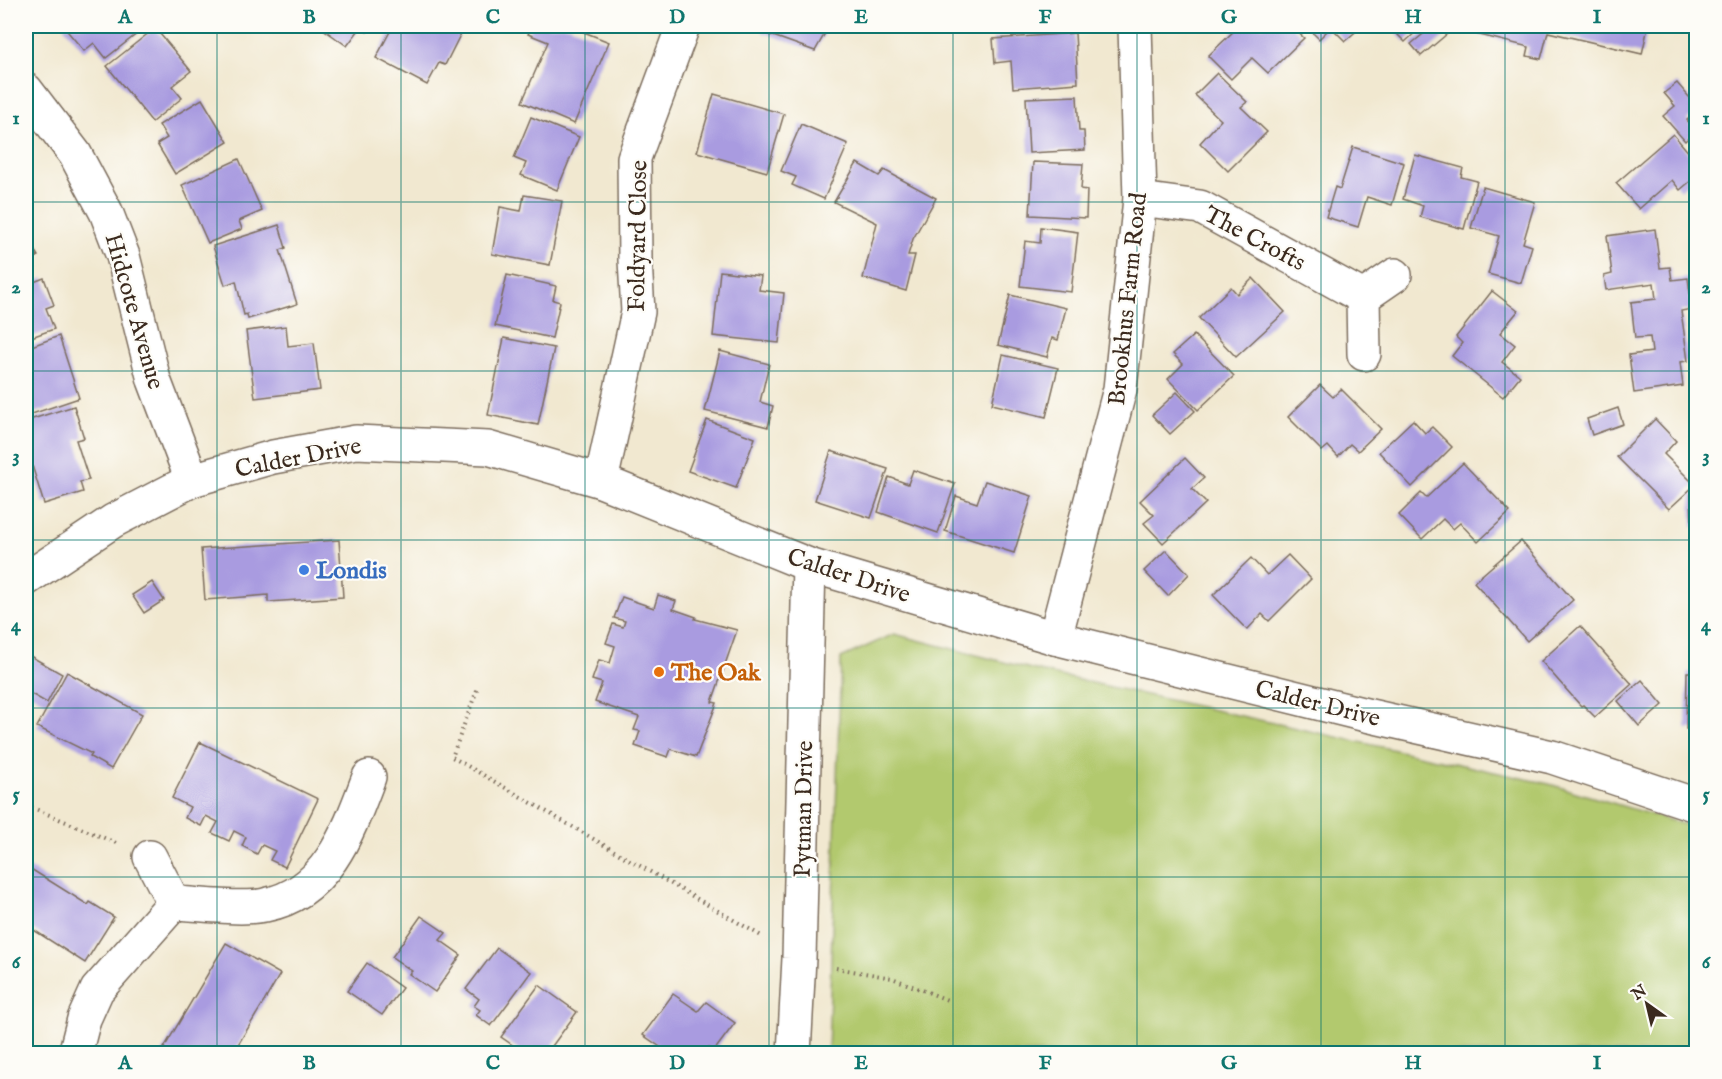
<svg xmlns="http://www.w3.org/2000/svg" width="1722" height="1079" font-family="'IM FELL English',serif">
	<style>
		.green { fill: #b2c96e; stroke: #767a46; stroke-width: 1.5 }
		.building { fill: #a99be0 }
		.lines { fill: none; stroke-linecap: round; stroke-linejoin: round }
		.minor-casing { stroke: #7b6c5c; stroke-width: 36 }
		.path { stroke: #7b6c5c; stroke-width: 4; stroke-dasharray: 1.5 4.5; stroke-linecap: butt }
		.minor { stroke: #fff; stroke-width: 33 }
		.grid { fill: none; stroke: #0f766e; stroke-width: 1.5; stroke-opacity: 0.55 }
		.shop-dot { fill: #3f7fe0; stroke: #fdfcf7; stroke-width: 2 }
		.food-dot { fill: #e8710a; stroke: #fdfcf7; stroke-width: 2 }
		.labels { text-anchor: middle; stroke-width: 4.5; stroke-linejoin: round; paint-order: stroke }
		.street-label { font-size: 24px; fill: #3b2a1e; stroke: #fdfcf7 }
		.shop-label { font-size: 24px; font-weight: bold; fill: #366cbe; stroke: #fdfcf7; text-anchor: start }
		.food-label { font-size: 24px; font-weight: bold; fill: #c56008; stroke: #fdfcf7; text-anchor: start }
		.neatline { fill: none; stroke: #0f766e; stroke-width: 2 }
		.grid-label { font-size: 20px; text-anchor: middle; font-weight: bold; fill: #0f766e }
	</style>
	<rect width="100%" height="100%" fill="#fdfcf7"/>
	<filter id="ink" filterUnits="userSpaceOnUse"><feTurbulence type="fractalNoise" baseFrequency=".0167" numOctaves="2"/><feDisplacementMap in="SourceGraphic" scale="12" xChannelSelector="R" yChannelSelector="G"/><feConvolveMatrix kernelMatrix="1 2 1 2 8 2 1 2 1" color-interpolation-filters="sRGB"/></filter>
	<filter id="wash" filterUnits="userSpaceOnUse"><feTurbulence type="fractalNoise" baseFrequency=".008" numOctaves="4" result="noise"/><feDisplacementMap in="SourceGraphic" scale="24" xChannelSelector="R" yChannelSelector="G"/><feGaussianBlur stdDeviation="1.35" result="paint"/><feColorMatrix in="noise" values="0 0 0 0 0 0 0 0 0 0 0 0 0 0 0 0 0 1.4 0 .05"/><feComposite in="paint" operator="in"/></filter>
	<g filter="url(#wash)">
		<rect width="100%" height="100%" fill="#f1e8d0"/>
		<polygon class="green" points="894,634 1047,673 1549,784 1696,828 1696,1053 828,1053 841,658"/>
		<g id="blocks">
			<g class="building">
				<polygon points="63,26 147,26 106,58 94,43 84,51"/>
				<polygon points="319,26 372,26 367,32 361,27 347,46"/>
				<polygon points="393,26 452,26 462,31 445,65 439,63 427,85 376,58"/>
				<polygon points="532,26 569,26 609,42 574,124 522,102 548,42 528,34"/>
				<polygon points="765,26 829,26 815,51 762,32"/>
				<polygon points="1239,26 1291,26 1304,38 1268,73 1252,58 1231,79 1208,56"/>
				<polygon points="1306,26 1362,26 1345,41 1331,27 1319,39"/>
				<polygon points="1389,26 1422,26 1405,42"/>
				<polygon points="1433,26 1440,26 1447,34 1421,56 1411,44"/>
				<polygon points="1456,26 1641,26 1648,27 1642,54 1548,32 1541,59 1527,56 1529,47 1455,29"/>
				<polygon points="155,28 191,71 172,86 182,98 152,122 107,66"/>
				<polygon points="1075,33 1078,83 1013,88 1011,61 995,63 993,39"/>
				<polygon points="1217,73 1247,102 1241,107 1267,132 1228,171 1200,143 1221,120 1195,95"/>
				<polygon points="1677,83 1696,105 1696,112 1687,120 1696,131 1685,141 1663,116 1675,106 1664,93"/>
				<polygon points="714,94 784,114 767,172 697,152"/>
				<polygon points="1077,96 1079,131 1084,131 1085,150 1029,153 1026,98"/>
				<polygon points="202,99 228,142 175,174 157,144 167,138 159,125"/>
				<polygon points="531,117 579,137 557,190 521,175 526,163 514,158"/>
				<polygon points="801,124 848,144 824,199 792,185 796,177 781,171"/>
				<polygon points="1673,134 1696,161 1696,182 1693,179 1680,190 1672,180 1639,209 1616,183"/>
				<polygon points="1353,147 1404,163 1392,205 1367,197 1358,227 1326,217 1335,187 1340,189"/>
				<polygon points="1415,155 1463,168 1461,177 1477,181 1464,229 1420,217 1423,206 1403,199"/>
				<polygon points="239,159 262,211 239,221 242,229 208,243 182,185"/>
				<polygon points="1033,162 1083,164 1081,189 1087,190 1086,218 1030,215"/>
				<polygon points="857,163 879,176 884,170 936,198 913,239 908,255 915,255 906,291 863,278 877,223 834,202"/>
				<polygon points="1483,187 1535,202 1523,243 1532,246 1521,283 1488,274 1499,236 1471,228"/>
				<polygon points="524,195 562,201 550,265 492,254 500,207 521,211"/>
				<polygon points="279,225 286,248 280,250 297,304 248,319 247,314 244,315 236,281 225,285 213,246"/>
				<polygon points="1041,227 1078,232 1071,292 1020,286 1025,241 1040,243"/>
				<polygon points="1655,229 1660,268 1670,267 1672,280 1688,278 1692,309 1681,311 1688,361 1680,362 1683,386 1634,393 1629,355 1652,352 1650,337 1635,338 1631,302 1656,299 1654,283 1606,290 1604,276 1612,274 1607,236"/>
				<polygon points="26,236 38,256 26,264"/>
				<polygon points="720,271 761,276 759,290 784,293 779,343 713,336"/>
				<polygon points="507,275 556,286 553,300 560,302 552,338 495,326"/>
				<polygon points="44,278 54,305 46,308 54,329 26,339 26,285"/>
				<polygon points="1253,278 1285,312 1236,357 1199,318 1231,287 1237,294"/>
				<polygon points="1492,291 1518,311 1500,333 1515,345 1502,362 1520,376 1503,397 1452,356 1462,343 1456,337"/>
				<polygon points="1010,295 1066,308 1058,340 1052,338 1047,357 998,345"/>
				<polygon points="286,326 288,346 314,343 320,390 255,398 246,331"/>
				<polygon points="1194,335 1234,376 1198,410 1168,379 1183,364 1173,354"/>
				<polygon points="59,336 79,398 26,416 26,348"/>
				<polygon points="504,338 554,348 538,425 488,415"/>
				<polygon points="720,351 769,364 760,402 773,406 768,427 705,411"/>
				<polygon points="1003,355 1058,368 1046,417 992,404"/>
				<polygon points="1320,385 1333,397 1341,389 1381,429 1358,451 1350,444 1338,457 1328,446 1322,451 1288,417"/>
				<polygon points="1177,392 1195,411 1170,434 1152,415"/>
				<polygon points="74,406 84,438 76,440 89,480 80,482 83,492 44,504 26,446 26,421"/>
				<polygon points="1618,408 1623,424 1592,435 1587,419"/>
				<polygon points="1655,419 1676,441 1664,454 1695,485 1669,509 1617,457"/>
				<polygon points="707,420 755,438 736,488 688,471"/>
				<polygon points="1413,420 1425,433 1432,427 1452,447 1412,487 1379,452"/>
				<polygon points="831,451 888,469 871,518 815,500"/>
				<polygon points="1185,458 1204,478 1192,489 1206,503 1163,543 1144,523 1154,515 1140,501"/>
				<polygon points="1463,463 1510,512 1478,542 1460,523 1453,529 1443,519 1422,539 1399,515 1421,493 1426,498"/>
				<polygon points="913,470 955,484 938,533 878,512 889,477 908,484"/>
				<polygon points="985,481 1032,496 1014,553 945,531 956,496 977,503"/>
				<polygon points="1696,493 1696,527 1692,527 1691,494"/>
				<polygon points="339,540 343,597 268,602 268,595 205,600 201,549"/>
				<polygon points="1521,541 1573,600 1527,641 1474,582"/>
				<polygon points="1166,550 1189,574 1168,596 1144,571"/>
				<polygon points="1288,555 1311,579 1269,621 1262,614 1247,630 1213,595 1251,558 1267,575"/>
				<polygon points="152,582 164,600 144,613 132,595"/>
				<polygon points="658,595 676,601 673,609 696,617 695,619 737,630 712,702 717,703 696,757 671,749 668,757 635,746 640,731 634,730 639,717 595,702 602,683 592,680 599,660 610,663 615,646 606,643 613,624 623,627 625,621 614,618 622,597 654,608"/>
				<polygon points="1580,626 1632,684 1595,717 1583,705 1581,706 1541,661"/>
				<polygon points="30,656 62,674 47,703 26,691 26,665"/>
				<polygon points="67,672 142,714 111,769 90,757 92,754 37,727"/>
				<polygon points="1687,672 1696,672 1696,729 1686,729"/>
				<polygon points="1642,680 1663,705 1639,726 1618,701"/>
				<polygon points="200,742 318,799 285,867 270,860 275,851 262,845 257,854 242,846 246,837 234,831 229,841 212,833 218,822 206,816 201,826 185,818 190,807 172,798"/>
				<polygon points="26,866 88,905 90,902 114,917 85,963 26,925"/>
				<polygon points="421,916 446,933 440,940 461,955 435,992 409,974 412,971 392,957"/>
				<polygon points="226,943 280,974 265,1000 233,1053 161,1053"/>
				<polygon points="497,948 531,972 491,1026 476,1015 480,1010 474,1006 479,999 466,989"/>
				<polygon points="367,963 402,988 382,1015 347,991"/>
				<polygon points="539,985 577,1012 547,1053 524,1053 501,1037"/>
				<polygon points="673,994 698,1011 706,1002 735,1023 714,1051 709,1048 705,1053 700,1050 697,1053 669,1053 643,1035"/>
			</g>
		</g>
	</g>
	<g filter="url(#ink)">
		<use href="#blocks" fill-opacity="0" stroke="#7b6c5c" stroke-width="1.5"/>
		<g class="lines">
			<g class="minor-casing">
				<g id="minor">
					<polyline points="26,90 75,154 106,212 123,256 154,380 192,480"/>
					<polyline points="1140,199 1200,207 1363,297"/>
					<polyline points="1364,354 1363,297 1395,275"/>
					<polyline points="601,481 638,312 635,260 634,158 683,26"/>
					<polyline points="26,579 113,521 192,480 273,457 356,442 488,448 601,481 809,565 1055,638 1366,715 1552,757 1696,805"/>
					<polyline points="1055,638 1120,389 1140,199 1135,26"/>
					<path d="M150 857 174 903C199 904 242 910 265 905 328 893 349 830 369 777"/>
					<polyline points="75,1054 84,1019 97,990 174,903"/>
					<polyline points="794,1054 799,958 809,565"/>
				</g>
			</g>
			<g class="path">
				<polyline points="477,690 452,757 763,937"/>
				<polyline points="26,805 116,843"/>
				<polyline points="836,968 892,978 950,1001"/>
			</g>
			<use href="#minor" class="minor"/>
		</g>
	</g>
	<path class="grid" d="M217 26V1054M401 26V1054M585 26V1054M769 26V1054M953 26V1054M1137 26V1054M1321 26V1054M1505 26V1054M26 202H1696M26 371H1696M26 540H1696M26 708H1696M26 877H1696"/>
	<circle class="shop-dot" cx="304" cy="570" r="6"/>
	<circle class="food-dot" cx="659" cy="672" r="6"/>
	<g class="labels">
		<g class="street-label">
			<text transform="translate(637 236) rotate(-89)" y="8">Foldyard Close</text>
			<text transform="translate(1255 238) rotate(28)" y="8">The Crofts</text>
			<text transform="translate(1127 299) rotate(-84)" y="8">Brookhus Farm Road</text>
			<text transform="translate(135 311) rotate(74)" y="8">Hidcote Avenue</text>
			<text transform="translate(298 457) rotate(-11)" y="8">Calder Drive</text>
			<text transform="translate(849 575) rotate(18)" y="8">Calder Drive</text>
			<text transform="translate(1318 703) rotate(14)" y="8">Calder Drive</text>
			<text transform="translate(803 809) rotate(-89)" y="8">Pytman Drive</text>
		</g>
		<g class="shop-label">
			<text x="316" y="578">Londis</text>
		</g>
		<g class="food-label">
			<text x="671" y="680">The Oak</text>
		</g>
	</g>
	<rect width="1722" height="1079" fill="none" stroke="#fdfcf7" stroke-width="66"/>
	<g transform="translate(1647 1004) rotate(326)" stroke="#fdfcf7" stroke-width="4.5" paint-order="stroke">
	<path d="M0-4.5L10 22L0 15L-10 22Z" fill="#3b2a1e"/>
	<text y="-9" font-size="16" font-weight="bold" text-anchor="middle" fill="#3b2a1e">N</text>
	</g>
	<rect x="33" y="33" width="1656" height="1013" class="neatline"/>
	<g class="grid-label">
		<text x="125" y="23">A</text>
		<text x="309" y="23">B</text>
		<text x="493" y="23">C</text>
		<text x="677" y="23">D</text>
		<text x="861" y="23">E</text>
		<text x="1045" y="23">F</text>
		<text x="1229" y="23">G</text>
		<text x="1413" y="23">H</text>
		<text x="1597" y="23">I</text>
		<text x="16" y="124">1</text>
		<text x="1706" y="124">1</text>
		<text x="16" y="293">2</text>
		<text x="1706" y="293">2</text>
		<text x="16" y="462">3</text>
		<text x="1706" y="462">3</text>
		<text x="16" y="631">4</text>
		<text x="1706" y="631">4</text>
		<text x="16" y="800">5</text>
		<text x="1706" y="800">5</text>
		<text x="16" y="968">6</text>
		<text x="1706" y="968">6</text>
		<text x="125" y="1069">A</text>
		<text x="309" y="1069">B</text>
		<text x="493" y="1069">C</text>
		<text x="677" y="1069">D</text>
		<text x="861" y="1069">E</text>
		<text x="1045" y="1069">F</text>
		<text x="1229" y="1069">G</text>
		<text x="1413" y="1069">H</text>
		<text x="1597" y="1069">I</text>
	</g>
</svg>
